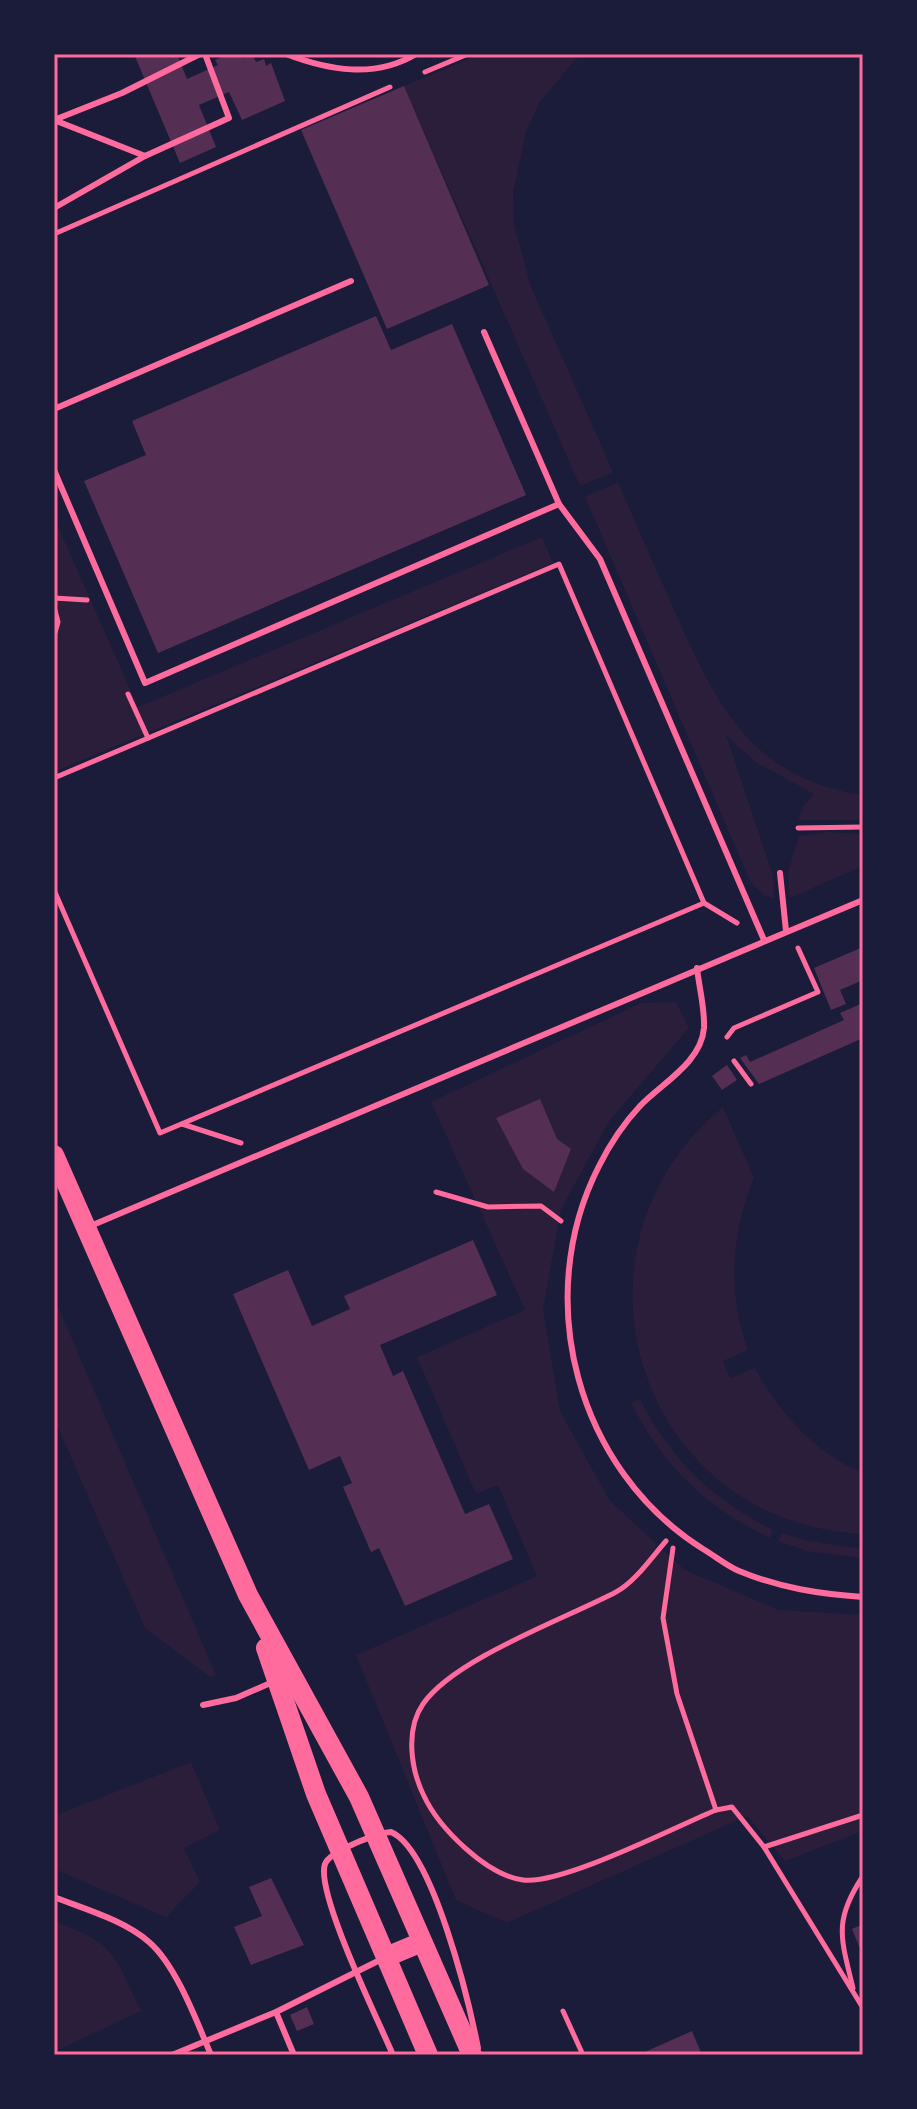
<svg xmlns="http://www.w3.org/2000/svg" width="917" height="2109" font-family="Signika,sans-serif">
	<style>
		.green { fill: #2a1e3b }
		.building { fill: #542f53 }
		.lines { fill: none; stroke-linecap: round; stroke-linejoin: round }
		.path { stroke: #ff6b9d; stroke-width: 5 }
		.service { stroke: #ff6b9d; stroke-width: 6 }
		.primary { stroke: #ff6b9d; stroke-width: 20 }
		.neatline { fill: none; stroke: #ff6b9d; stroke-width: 3 }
	</style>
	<rect width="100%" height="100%" fill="#1b1b3a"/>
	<g class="green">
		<polygon points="481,54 580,54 539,103 526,132 513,193 514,224 530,284 613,472 580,486 404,86"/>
		<path d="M618 482C637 527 657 571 677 616 717 707 754 779 863 795V820H798L804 805 814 794 755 762 726 735 773 875 774 898 765 896 751 883 585 497Z"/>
		<polygon points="54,517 138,707 542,537 553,563 54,772"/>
		<polygon points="827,832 863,834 863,866 790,898 788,872 799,836"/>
		<polygon points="676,1002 689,1028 610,1120 561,1209 543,1310 560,1411 610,1501 685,1570 779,1610 863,1615 863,1831 785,1861 747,1816 507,1923 456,1900 356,1655 537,1576 498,1485 476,1494 417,1357 525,1310 431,1102 641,1003"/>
		<path d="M723 1107 754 1178C731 1235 727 1292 748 1350L723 1361 730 1378 755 1368C779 1412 815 1453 863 1473V1534C639 1524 551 1249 723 1107Z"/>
		<polygon points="54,1297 216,1675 210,1677 145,1628 54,1418"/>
		<path d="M640 1399C670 1459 713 1500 773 1530L770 1538C707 1508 663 1466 631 1403Z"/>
		<polygon points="782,1533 809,1541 863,1549 863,1558 806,1551 778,1541"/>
		<polygon points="191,1762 220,1830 184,1848 200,1882 166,1917 54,1869 54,1816"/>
		<path d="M54 1921C116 1944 114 1954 141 2011L54 2052Z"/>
	</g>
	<g class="building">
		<polygon points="134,54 177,54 187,79 218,65 215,60 229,54 242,54 244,58 252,54 256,62 264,59 266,66 271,63 285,101 242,120 229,92 199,105 216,147 180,163"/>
		<polygon points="404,86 489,285 387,329 301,130"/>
		<polygon points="376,316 391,350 452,324 526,495 158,653 84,481 146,455 132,421"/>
		<polygon points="863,947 863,980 840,990 846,1004 831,1010 814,968"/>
		<polygon points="863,1003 863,1038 759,1084 740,1058 746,1055 750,1062 844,1020 840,1013"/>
		<polygon points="727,1065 737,1080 722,1090 712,1076"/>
		<polygon points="540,1099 557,1139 571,1149 554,1192 523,1169 496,1118"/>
		<polygon points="473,1240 497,1295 380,1345 393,1376 403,1371 465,1514 489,1504 513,1559 405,1606 379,1548 371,1552 343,1487 352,1483 340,1456 309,1470 233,1294 288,1270 312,1326 350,1309 344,1296"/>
		<polygon points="271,1878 304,1945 251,1965 234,1927 262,1916 249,1887"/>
		<polygon points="863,1924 863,1956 852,1929"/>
		<polygon points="307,2007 314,2024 297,2031 290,2015"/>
		<polygon points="692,2031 702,2055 638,2055"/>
	</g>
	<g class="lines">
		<g class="path">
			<polyline points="425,72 468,54"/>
			<polyline points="54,234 390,87"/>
			<polyline points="54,598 87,600"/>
			<polyline points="54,607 58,622 54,636"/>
			<polyline points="128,694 148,738"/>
			<polyline points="54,778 559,564 704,903 160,1133 54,890"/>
			<polyline points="798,828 863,827"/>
			<polyline points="704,903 737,923"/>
			<polyline points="727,1037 734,1028 818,992 798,948"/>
			<polyline points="734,1061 751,1084"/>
			<polyline points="182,1124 241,1143"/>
			<polyline points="436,1192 488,1207 541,1206 561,1221"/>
			<path d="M666 1541C652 1557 634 1583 616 1592 565 1619 455 1658 423 1704 405 1730 411 1770 424 1796 439 1828 486 1875 523 1880 562 1885 675 1827 716 1810"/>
			<polyline points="673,1548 663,1618 677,1694 716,1810 732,1807 764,1847 863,1815"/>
			<polyline points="764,1847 863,2008"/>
			<path d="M853 1988C841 1938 833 1921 863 1876"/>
			<polyline points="563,2011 583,2055"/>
		</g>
		<g class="service">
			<path d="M286 54C328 70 375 79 416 54"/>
			<polyline points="54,120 145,156 229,118 205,54"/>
			<polyline points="54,120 122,93 200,54"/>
			<polyline points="54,208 145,156"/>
			<polyline points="484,332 559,504 600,559 764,940"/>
			<polyline points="54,409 351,281"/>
			<polyline points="54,470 145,683 559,504"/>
			<polyline points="780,873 786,931"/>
			<path d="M697 968C699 987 705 1009 704 1028 701 1063 662 1083 640 1106 625 1122 609 1146 599 1166 531 1299 577 1470 703 1549 715 1556 727 1566 739 1571 780 1588 820 1594 863 1597"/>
			<polyline points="88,1227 863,900"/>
			<polyline points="203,1705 236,1698 275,1681"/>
			<path d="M54 1897C84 1909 124 1920 149 1942 176 1965 197 2022 211 2055"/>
			<polyline points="276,2012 294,2055"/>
			<polyline points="172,2055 276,2012 384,1958"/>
			<path d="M393 2055C379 2022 315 1892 325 1864 330 1851 377 1833 391 1832 433 1850 469 2002 478 2048"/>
		</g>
		<g class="primary">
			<polyline points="54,1155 248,1595 359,1797 472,2055"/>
			<polyline points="266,1648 316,1794 428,2055"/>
			<polyline points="386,1957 422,1942"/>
		</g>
	</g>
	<rect width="917" height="2109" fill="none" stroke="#1b1b3a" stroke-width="112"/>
	<rect x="56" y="56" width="805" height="1997" class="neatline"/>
</svg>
